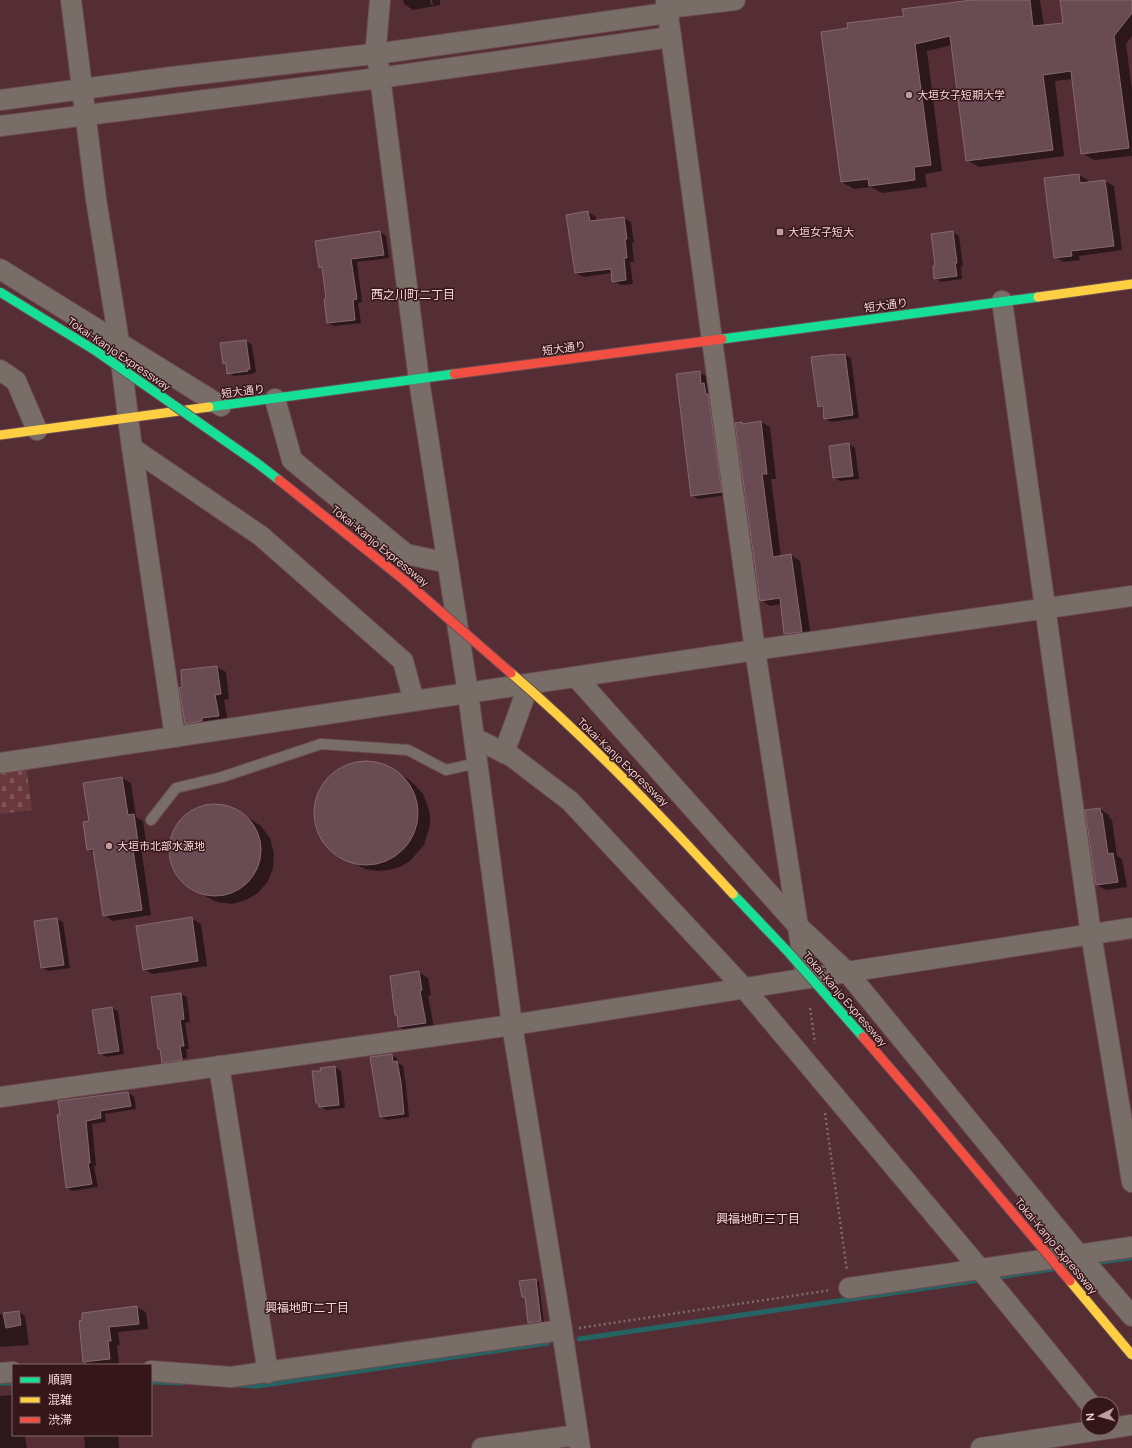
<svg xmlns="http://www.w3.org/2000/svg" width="1132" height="1448" font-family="Manrope,'Noto Sans JP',sans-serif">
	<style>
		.cemetery { fill: url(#cemetery-stones) }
		.shadow { fill: #0007; fill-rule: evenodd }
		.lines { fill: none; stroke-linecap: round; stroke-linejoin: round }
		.stream { stroke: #266463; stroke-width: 5 }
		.building { fill: #694b53; stroke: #876870 }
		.lane-casing { stroke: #6b4c51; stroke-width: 12 }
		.street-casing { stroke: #6b4c51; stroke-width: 22 }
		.fast-casing { stroke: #6b4c51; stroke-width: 11 }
		.slow-casing { stroke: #6b4c51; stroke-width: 11 }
		.jam-casing { stroke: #6b4c51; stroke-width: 11 }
		.path { stroke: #7d6d6a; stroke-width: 2.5; stroke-dasharray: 2 3; stroke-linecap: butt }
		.lane { stroke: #796d67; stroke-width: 10 }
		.street { stroke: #796d67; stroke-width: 20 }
		.fast { stroke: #16e098; stroke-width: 9 }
		.slow { stroke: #ffcf43; stroke-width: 9 }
		.jam { stroke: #f24e42; stroke-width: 9 }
		.fast-bridge-casing { stroke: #6b4c51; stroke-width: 11; stroke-linecap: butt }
		.slow-bridge-casing { stroke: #6b4c51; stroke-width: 11; stroke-linecap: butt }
		.jam-bridge-casing { stroke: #6b4c51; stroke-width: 11; stroke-linecap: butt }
		.fast-bridge { stroke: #16e098; stroke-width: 9 }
		.slow-bridge { stroke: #ffcf43; stroke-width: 9 }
		.jam-bridge { stroke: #f24e42; stroke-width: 9 }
		.poi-dot { fill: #c09c9f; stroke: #35171a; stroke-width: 1.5 }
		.labels { text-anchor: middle; stroke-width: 3; stroke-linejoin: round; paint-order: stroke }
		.poi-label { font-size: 11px; fill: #fad7d9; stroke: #35171a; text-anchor: start }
		.street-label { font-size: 11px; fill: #fad7d9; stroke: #35171a }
		.neighbourhood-label { font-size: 12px; fill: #fad7d9; stroke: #35171a }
	</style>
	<defs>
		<pattern id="cemetery-stones" width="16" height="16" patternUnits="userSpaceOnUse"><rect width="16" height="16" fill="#6a393e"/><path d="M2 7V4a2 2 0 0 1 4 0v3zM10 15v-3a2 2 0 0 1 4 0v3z" fill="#805559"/></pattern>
	</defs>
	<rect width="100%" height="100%" fill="#542e34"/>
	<polygon class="cemetery" points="26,765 32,810 0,814 0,769"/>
	<g class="shadow">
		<polygon points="403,0 430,0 431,5 433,5 432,0 440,0 440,5 413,10 404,4"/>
		<polygon points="978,0 1040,0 1044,26 1064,24 1061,0 1132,0 1132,36 1126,44 1132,91 1132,156 1094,160 1082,153 1073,79 1055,81 1064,156 979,167 967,160 952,45 927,51 942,171 925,174 927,187 882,193 871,187 854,189 842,182 849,29"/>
		<polygon points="1079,175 1088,180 1088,183 1105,181 1114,186 1122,250 1079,256 1080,260 1064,262 1055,257 1045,179"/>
		<polygon points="588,212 596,217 596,222 624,218 631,222 634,243 632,243 634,262 630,262 633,284 621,285 613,281 612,273 583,277 576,273"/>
		<polygon points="380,232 386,236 389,258 357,262 362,302 358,303 361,323 334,326 328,323 328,299 324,269 320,267 316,242"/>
		<polygon points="953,232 959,236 963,266 961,266 962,279 941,282 935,278 936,266"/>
		<polygon points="246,341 252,345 256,372 253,373 253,374 234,376 228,373 227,365 224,363"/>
		<polygon points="836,355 845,355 851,358 859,418 831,422 825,418 824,410 819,406"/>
		<polygon points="699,372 706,376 707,386 710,388 727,495 698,499 692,495"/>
		<polygon points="761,422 770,427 776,479 771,479 781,557 791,555 800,561 811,637 795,639 785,634 781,604 770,606 761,600 736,424 742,423 744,425"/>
		<polygon points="849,444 855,448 859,479 840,481 834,478"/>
		<polygon points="217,667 226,672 229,699 224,700 228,721 195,728 186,723"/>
		<polygon points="362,762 374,762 385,765 408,779 416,786 423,794 427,804 430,814 430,825 424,845 410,861 400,867 389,870 377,871 365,869 341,857 331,850 324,841 318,831 315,819 315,808 318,796 323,785 330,776 339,769 350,764"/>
		<polygon points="122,778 131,783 136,817 143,821 147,847 141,848 151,915 113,921 104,915 95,853 88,849"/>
		<polygon points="220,805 235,809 261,826 270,838 274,853 273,868 268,881 258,893 246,900 232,904 217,902 191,889 180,879 173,866 170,851 172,836 180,822 191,812 205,806"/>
		<polygon points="1100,809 1109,815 1110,819 1112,820 1117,856 1122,859 1127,887 1106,890 1097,885"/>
		<polygon points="191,918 201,924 207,966 153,974 143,969"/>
		<polygon points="57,919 63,922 70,968 48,971 42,968"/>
		<polygon points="419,972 428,978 431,995 428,996 434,1028 409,1032 399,1027 398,1016 396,1015"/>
		<path d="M180 994 187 997 190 1022 185 1023 189 1049H186L188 1063 169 1065 163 1062ZM187 1058 188 1060 168 1063V1061Z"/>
		<polygon points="112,1008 118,1011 124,1054 106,1057 100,1053 94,1011"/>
		<polygon points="391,1055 397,1058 398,1063 403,1066 406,1086 409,1117 387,1120 381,1117"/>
		<polygon points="335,1067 341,1071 345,1108 326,1110 316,1103 322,1072"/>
		<polygon points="128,1093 134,1096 136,1109 105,1114 106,1122 92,1124 96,1166 94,1166 98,1187 72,1191 66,1187 58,1116"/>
		<polygon points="535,1280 539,1282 544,1323 533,1325 529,1323 526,1298 523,1296"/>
		<polygon points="136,1307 146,1312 148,1329 118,1332 120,1345 117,1346 119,1364 90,1365 84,1361 83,1321"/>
		<polygon points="19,1312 25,1316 29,1345 0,1347 0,1314"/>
		<polygon points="13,1395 13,1435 34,1435 25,1436 27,1448 0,1448 0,1396"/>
		<polygon points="84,1435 118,1435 119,1448 85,1448"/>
	</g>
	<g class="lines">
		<g class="stream">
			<polyline points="1092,1263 1130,1258"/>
			<polyline points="993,1278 1053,1269"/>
			<polyline points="579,1339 981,1280"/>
			<polyline points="151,1382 182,1383"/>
			<polyline points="0,1383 13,1383"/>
			<polyline points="238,1385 258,1386 548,1343"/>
		</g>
	</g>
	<g class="building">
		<polygon points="972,0 1030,0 1033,26 1063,23 1060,0 1132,0 1132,13 1114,36 1129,148 1081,154 1071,71 1043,75 1053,150 966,161 950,36 915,44 931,165 914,167 915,180 869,186 868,179 841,182 821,32 848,28 847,23 904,16 902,9"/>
		<polygon points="1079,174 1080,183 1105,180 1114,246 1071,251 1072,256 1054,258 1044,178"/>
		<polygon points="588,211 590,221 624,217 627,239 625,239 627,258 624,258 626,280 612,282 611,269 575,273 566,215"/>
		<polygon points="380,231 384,255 351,259 357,299 353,300 355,320 327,323 324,299 326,298 322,267 319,268 315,241"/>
		<polygon points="953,231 957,263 955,263 957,276 934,279 933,266 935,265 931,234"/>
		<polygon points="246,340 250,369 247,370 248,371 227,374 226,363 223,364 220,343"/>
		<polygon points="836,354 836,355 845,354 853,415 824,419 823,406 818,407 811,357"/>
		<polygon points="700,371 701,384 704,383 706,394 708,394 722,492 691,496 676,374"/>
		<polygon points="761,421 767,474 762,474 773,557 791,554 802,632 784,634 780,598 760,601 735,423 742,422 742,424"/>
		<polygon points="849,443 853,476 833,478 829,446"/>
		<polygon points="217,666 221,694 215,695 219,716 202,718 202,721 185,724 179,688 182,687 181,670"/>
		<circle cx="366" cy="813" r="52"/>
		<polygon points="122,777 128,815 134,814 138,842 132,843 142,910 103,916 93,849 87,850 83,822 89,821 83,783"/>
		<circle cx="215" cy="850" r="46"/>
		<polygon points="1100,808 1101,814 1102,813 1108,854 1113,853 1118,882 1096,885 1085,810"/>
		<polygon points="192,917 198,961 143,970 136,926"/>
		<polygon points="57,918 64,965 41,968 34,921"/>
		<polygon points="419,971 422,990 420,991 426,1023 398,1027 397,1015 395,1015 390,976"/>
		<polygon points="181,993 184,1019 180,1020 184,1046 180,1046 182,1060 162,1063 160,1049 158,1049 151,997"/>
		<polygon points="112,1007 119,1051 99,1054 92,1010"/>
		<polygon points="392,1054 393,1062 397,1061 401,1082 404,1114 380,1117 370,1057"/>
		<polygon points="335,1066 339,1105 319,1107 318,1103 316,1103 312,1071 321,1071 320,1068"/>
		<polygon points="128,1092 131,1106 100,1111 101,1118 86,1121 90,1163 88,1163 92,1184 66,1188 57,1115 60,1115 58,1101"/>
		<polygon points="536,1279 541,1321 528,1323 525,1297 522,1297 519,1281"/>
		<polygon points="137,1306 139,1324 109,1327 111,1341 108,1341 110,1359 83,1362 79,1321 82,1320 82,1313"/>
		<polygon points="19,1311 21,1325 6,1328 3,1313"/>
	</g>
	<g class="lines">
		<g class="lane-casing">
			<polyline id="lane" points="151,820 176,788 222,777 321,744 408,750 446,770 477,763"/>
		</g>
		<g class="street-casing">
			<g id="street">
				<polyline points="71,0 96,199 117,329 131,441 175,737"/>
				<polyline points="380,0 376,46 419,380 468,693 512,1025 562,1330 580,1448"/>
				<polyline points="666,0 712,340 755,650 806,978"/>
				<polyline points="667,8 735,0"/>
				<polyline points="0,100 172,77 390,52 667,13"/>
				<polyline points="0,126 379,78 671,37"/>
				<polyline points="0,269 221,406"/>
				<polyline points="1002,301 1091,934 1132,1182"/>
				<polyline points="0,370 16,381 37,430"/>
				<polyline points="275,399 292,460 406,554 448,563"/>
				<polyline points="132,448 261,536 403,661 414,701"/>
				<polyline points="576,677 798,926 847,972 1079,1255 1132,1316"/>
				<polyline points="474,738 511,756 570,801 744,988 980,1269 1090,1404"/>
				<polyline points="504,753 529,684"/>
				<polyline points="0,763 755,650 1132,596"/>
				<polyline points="219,1066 268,1373"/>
				<polyline points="0,1097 512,1025 847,972 1132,928"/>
				<polyline points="849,1288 1132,1247"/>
				<polyline points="151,1371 231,1377 562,1330"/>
				<polyline points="0,1373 13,1372"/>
				<polyline points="1112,1428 1132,1425"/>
				<polyline points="482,1448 578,1435"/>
				<polyline points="981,1448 1112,1428"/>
			</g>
		</g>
		<g class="fast-casing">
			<g id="fast">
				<polyline points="722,339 1038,297"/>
				<polyline points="209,407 454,374"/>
			</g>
		</g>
		<g class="slow-casing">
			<g id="slow">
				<polyline points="1038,297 1132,284"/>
				<polyline points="0,435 209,407"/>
			</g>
		</g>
		<g class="jam-casing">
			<polyline id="jam" points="454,374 722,339"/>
		</g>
		<g class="path">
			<polyline points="810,1008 815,1043"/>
			<polyline points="825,1113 847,1271"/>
			<polyline points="579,1328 831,1290"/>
		</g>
		<use href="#lane" class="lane"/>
		<use href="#street" class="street"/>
		<use href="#fast" class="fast"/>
		<use href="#slow" class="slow"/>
		<use href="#jam" class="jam"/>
		<g class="fast-bridge-casing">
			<g id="fast-bridge">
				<polyline points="0,292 96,351 257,463 279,480"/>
				<polyline points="733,894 789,953 863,1037"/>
			</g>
		</g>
		<g class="slow-bridge-casing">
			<g id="slow-bridge">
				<path d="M511 673C590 741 662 817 733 894"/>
				<polyline points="1070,1281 1132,1355"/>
			</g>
		</g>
		<g class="jam-bridge-casing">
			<g id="jam-bridge">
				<polyline points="279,480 404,580 511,673"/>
				<polyline points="863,1037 926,1110 1070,1281"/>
			</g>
		</g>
		<use href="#fast-bridge" class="fast-bridge"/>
		<use href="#slow-bridge" class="slow-bridge"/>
		<use href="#jam-bridge" class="jam-bridge"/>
	</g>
	<g class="poi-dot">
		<circle cx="909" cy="95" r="4"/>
		<rect x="776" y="228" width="8" height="8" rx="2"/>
		<circle cx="109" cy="846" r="4"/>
	</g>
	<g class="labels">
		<g class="poi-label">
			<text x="917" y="99">大垣女子短期大学</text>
			<text x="788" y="236">大垣女子短大</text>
			<text x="117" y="850">大垣市北部水源地</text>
		</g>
		<g class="street-label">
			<text transform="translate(886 305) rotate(-8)" y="4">短大通り</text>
			<text transform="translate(564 348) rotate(-8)" y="4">短大通り</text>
			<text transform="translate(119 354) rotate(34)" y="4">Tokai-Kanjo Expressway</text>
			<text transform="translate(243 391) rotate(-7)" y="4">短大通り</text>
			<text transform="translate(380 546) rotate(39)" y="4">Tokai-Kanjo Expressway</text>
			<text transform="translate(623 762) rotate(44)" y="4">Tokai-Kanjo Expressway</text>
			<text transform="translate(845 999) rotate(49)" y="4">Tokai-Kanjo Expressway</text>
			<text transform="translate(1056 1246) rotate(50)" y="4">Tokai-Kanjo Expressway</text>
		</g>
		<g class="neighbourhood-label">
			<text x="413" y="299">西之川町二丁目</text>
			<text x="758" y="1223">興福地町三丁目</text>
			<text x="307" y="1312">興福地町二丁目</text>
		</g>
	</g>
	<rect x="12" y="1364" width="140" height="72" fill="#35171a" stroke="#846466"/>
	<rect x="20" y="1377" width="20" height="6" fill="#16e098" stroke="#846466"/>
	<text x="48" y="1384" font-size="12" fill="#fad7d9">順調</text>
	<rect x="20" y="1397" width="20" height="6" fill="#ffcf43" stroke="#846466"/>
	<text x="48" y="1404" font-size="12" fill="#fad7d9">混雑</text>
	<rect x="20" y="1417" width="20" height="6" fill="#f24e42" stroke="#846466"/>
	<text x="48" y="1424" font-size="12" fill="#fad7d9">渋滞</text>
	<g transform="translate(1100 1416) rotate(264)"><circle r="19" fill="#35171a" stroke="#846466"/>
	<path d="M0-3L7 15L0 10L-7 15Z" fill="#c09c9f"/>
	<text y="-6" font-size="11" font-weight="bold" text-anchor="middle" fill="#fad7d9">N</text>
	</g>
</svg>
